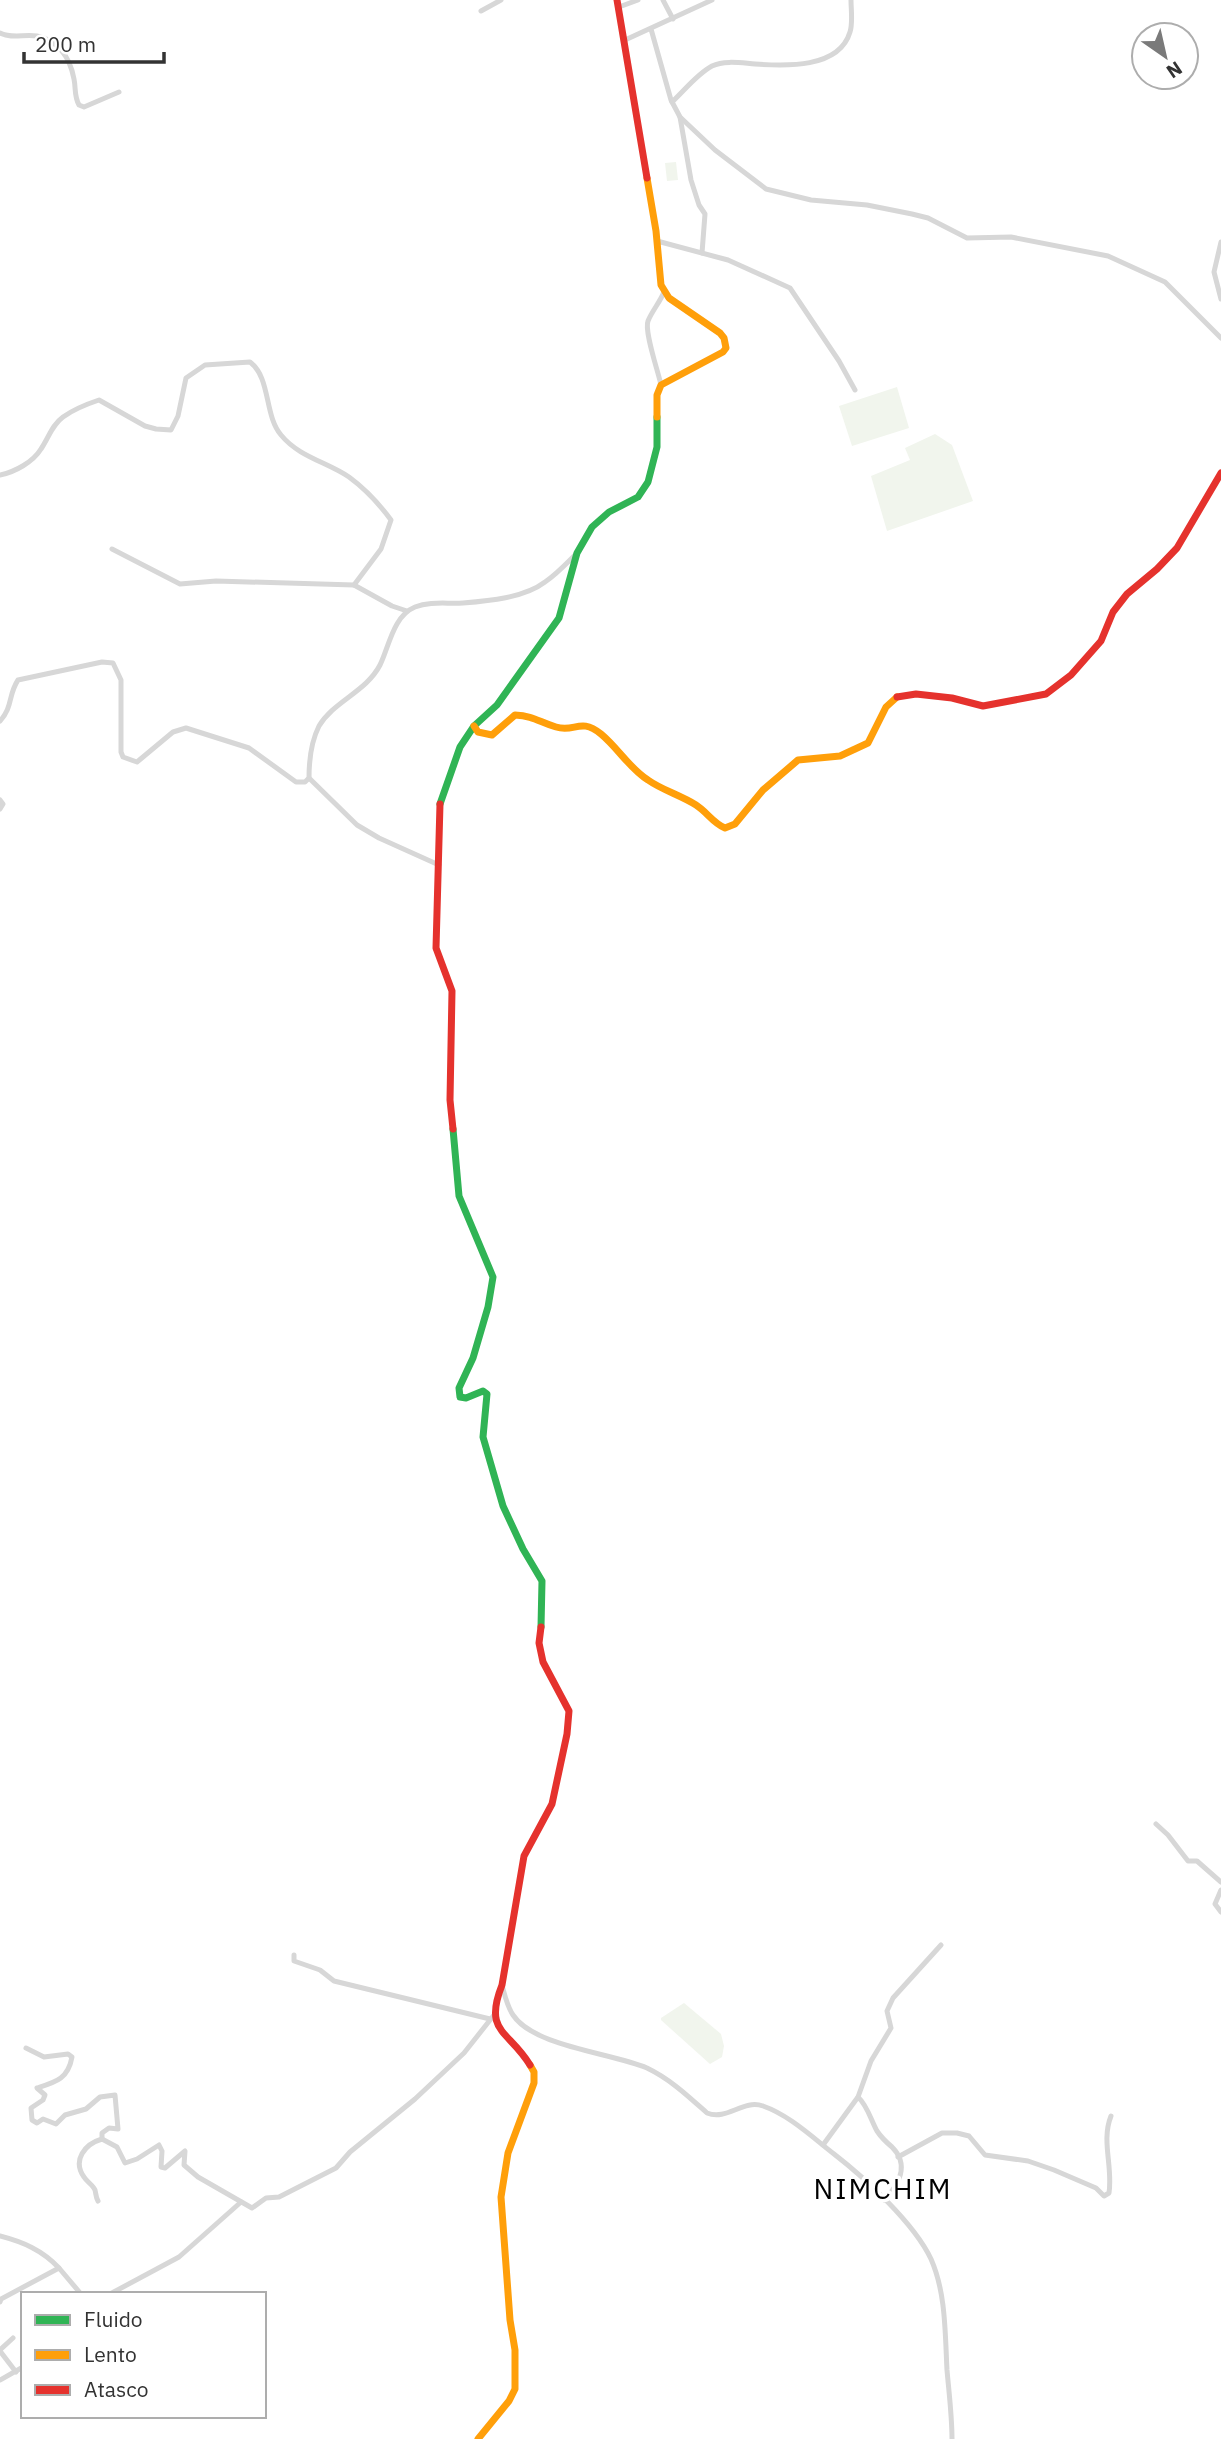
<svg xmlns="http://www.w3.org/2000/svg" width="1221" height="2439" font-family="'IBM Plex Sans',sans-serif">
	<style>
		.green { fill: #f1f5ed }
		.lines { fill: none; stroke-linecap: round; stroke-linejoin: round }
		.street { stroke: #d7d7d7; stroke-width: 5 }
		.fast { stroke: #30b455; stroke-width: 7 }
		.slow { stroke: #ff9f0a; stroke-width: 7 }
		.jam { stroke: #e5322d; stroke-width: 7 }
		.labels { text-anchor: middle; stroke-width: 7; stroke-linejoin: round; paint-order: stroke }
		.quarter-label { font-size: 28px; letter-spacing: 2px; fill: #000; stroke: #fff }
	</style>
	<rect width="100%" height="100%" fill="#fff"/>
	<g class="green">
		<polygon points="676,162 678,180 667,181 665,163"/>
		<polygon points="897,387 909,428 852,446 839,406"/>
		<polygon points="935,434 952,445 973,501 887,531 871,476 910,460 905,448"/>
		<polygon points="684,2003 721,2034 724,2046 722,2057 710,2064 661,2020 661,2018"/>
	</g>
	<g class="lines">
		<g class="street">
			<polyline points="663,0 673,19"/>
			<polyline points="619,7 638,0"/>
			<polyline points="481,11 501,0"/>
			<polyline points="651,29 671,100 680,117 715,150 766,189 811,200 867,205 912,214 928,218 967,238 1011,237 1108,256 1165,282 1221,338"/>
			<path d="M0 33C12 39 24 34 37 36 59 41 70 58 74 79 76 89 74 96 79 105L84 107 119 92"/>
			<polyline points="625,40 712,0"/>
			<path d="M672 102C684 91 697 74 712 66 725 60 741 63 755 64 785 66 839 69 850 32 853 23 851 10 851 0"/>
			<polyline points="680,117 691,180 699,205 705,214 702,253"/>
			<polyline points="657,241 728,260 790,288 839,361 855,390"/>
			<polyline points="1221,242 1214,272 1221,299"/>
			<path d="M661 385C658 371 644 331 648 321 652 311 660 302 664 292"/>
			<path d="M0 475C15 472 33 462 41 449 49 437 52 425 63 417 74 409 87 404 99 400L145 426 156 429 171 430 178 416 186 378 205 365 250 362C271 378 264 415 281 435 299 457 327 462 349 477 364 488 380 505 391 520L381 549 354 585"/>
			<polyline points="112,549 180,584 216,581 354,585 392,606 407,611"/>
			<path d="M0 721C13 707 8 695 18 680L102 662 113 663 121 680V752L123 757 137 762 173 732 186 728 249 748 296 782H305L309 778C309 760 311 742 319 726 334 701 366 692 380 665 389 647 393 616 415 607 430 601 447 604 463 603 488 601 524 598 545 582 557 574 567 563 577 553"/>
			<polyline points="309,778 357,825 379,838 439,865"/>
			<polyline points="0,800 3,804 0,809"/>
			<polyline points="1156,1824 1168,1835 1188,1861 1197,1861 1221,1882"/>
			<polyline points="1221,1890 1215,1904 1221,1912"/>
			<polyline points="294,1955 294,1961 320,1970 334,1981 490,2019"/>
			<path d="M502 1985C505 1996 507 2006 513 2015 534 2047 613 2053 647 2068 670 2079 688 2096 707 2113 727 2121 743 2099 763 2106 789 2115 812 2137 834 2154 865 2178 914 2223 931 2259 946 2293 945 2333 947 2370 949 2393 952 2416 952 2439"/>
			<path d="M26 2048 44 2057 68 2054 72 2057C68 2079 56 2082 37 2088L45 2095 43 2100 31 2108 32 2120 37 2123 43 2119 56 2124 65 2115 86 2109 100 2097 115 2095 118 2129 109 2128 102 2133V2139"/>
			<path d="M858 2097C867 2105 871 2120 877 2131 881 2137 886 2142 892 2147 910 2165 899 2185 884 2200"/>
			<polyline points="823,2145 858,2097 871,2061 891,2028 887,2011 893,1998 941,1945"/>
			<path d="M898 2157 942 2133H957L969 2136 985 2155 1028 2161 1054 2170 1096 2188 1104 2196 1109 2193C1113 2166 1101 2141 1111 2116"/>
			<path d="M98 2201C96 2198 96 2194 95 2190 93 2185 87 2182 84 2177 72 2160 85 2144 102 2139L117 2147 125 2163 137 2159 159 2145 162 2151 161 2167 165 2168 185 2151 184 2165 198 2177 252 2208 266 2198 279 2197 336 2168 350 2152 415 2099 464 2053 494 2015"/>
			<path d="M0 2236C23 2242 42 2250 59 2268"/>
			<polyline points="110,2294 179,2257 241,2202"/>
			<polyline points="0,2302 1,2299 59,2268 81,2294"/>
			<polyline points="0,2350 13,2338"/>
			<polyline points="0,2351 16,2372"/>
			<polyline points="0,2380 23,2367"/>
		</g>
		<g class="fast">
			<polyline points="440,804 460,747 474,726 497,705 559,618 577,553 592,527 609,512 638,497 648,482 657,447 657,417"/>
			<polyline points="453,1129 459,1196 493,1277 488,1307 473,1358 459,1388 460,1397 466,1398 483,1391 487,1394 483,1437 503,1506 523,1549 542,1581 541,1627"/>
		</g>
		<g class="slow">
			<polyline points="647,178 656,231 661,285 669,298 720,333 724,338 726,348 723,352 661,385 657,395 657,417"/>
			<path d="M474 726 478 732 492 735 515 715C534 716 539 722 556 727 575 733 580 717 601 734 618 748 630 769 648 780 662 790 680 795 696 805 707 812 713 823 725 828L735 824 763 790 798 760 840 756 868 743 886 707 897 697"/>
			<polyline points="478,2439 509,2401 515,2389 515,2350 510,2320 501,2197 508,2153 534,2083 534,2072 530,2065"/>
		</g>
		<g class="jam">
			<polyline points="617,0 647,178"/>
			<polyline points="897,697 916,694 952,698 983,706 1046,694 1071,675 1101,641 1113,612 1127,594 1157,569 1177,548 1221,473"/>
			<polyline points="440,804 436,948 452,991 450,1100 453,1129"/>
			<path d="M530 2065C509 2030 483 2033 502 1985L524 1856 552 1804 567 1734 569 1711 543 1662 539 1643 541 1627"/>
		</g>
	</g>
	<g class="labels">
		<g class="quarter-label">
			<text x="883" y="2199">NIMCHIM</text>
		</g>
	</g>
	<rect x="21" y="2292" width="245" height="126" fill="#ffffff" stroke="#adadad" stroke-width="2"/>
	<rect x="35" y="2315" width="35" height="10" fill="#30b455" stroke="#adadad" stroke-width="2"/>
	<text x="84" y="2327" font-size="21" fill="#333333">Fluido</text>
	<rect x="35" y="2350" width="35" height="10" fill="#ff9f0a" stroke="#adadad" stroke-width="2"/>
	<text x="84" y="2362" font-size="21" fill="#333333">Lento</text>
	<rect x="35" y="2385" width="35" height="10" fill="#e5322d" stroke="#adadad" stroke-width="2"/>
	<text x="84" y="2397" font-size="21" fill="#333333">Atasco</text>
	<g transform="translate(1165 56) rotate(146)"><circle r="33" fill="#ffffff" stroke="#adadad" stroke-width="2"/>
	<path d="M0-5L12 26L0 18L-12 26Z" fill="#7a7a7a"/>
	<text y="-10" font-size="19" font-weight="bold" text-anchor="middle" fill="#333333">N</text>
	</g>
	<path d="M24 52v10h140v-10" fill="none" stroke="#333333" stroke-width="3.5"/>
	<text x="35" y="52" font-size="21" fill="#333333" stroke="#ffffff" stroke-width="5" paint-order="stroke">200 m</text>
</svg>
